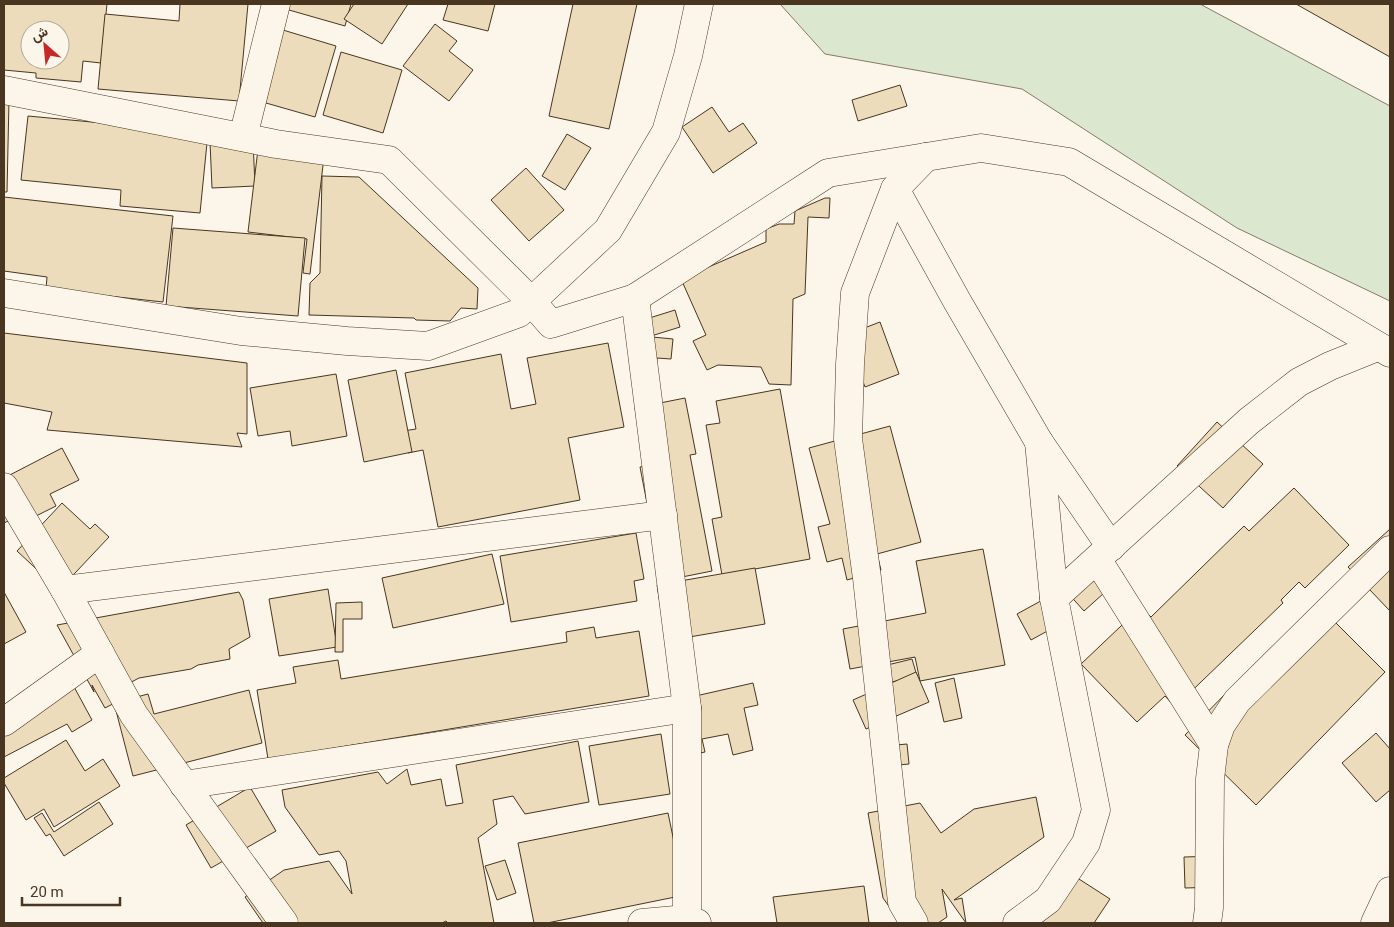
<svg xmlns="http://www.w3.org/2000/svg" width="1394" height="927" font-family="Roboto,Vazirmatn,sans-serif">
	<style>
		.green { fill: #dce7d0; stroke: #887966 }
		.building { fill: #ecdcbc; stroke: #4a3520; fill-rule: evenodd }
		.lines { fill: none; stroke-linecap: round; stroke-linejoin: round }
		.minor-casing { stroke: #4a3520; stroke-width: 29 }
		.minor { stroke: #fbf6e9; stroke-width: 28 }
	</style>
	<rect width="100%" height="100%" fill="#fbf6e9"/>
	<polygon class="green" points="780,4 1200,4 1390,106 1390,301 1237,228 1022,89 825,54"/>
	<g class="building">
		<path d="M4 4H107L101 63 83 61 81 82 36 78V73L4 70ZM30 30H60V60H30Z"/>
		<polygon points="180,4 248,4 239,101 98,89 105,14 179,21"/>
		<polygon points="275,4 351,4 345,26 275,6"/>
		<polygon points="354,4 408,4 382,44 344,19"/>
		<polygon points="448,4 495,4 488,31 443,20"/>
		<polygon points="573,4 637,4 609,129 549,116"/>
		<polygon points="1296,4 1390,4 1390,57"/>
		<polygon points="435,24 457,41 449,51 473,70 449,101 403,66"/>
		<polygon points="273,27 336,46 315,117 252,99"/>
		<polygon points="341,52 402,70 383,133 323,115"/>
		<polygon points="900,85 907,106 858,121 852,100"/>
		<polygon points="4,100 9,100 7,192 4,192"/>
		<polygon points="712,107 729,132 743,123 757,143 713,173 682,127"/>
		<polygon points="28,116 208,133 200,213 120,206 121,190 21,180"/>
		<polygon points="567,134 591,148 565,190 542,176"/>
		<polygon points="253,140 255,186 212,188 210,142"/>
		<polygon points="258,149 324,157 310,274 303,273 307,239 248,232"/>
		<polygon points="526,168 564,210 529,241 491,200"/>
		<polygon points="322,176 359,177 478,288 477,309 461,308 450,321 416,320 414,318 309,315 310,283 320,273"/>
		<polygon points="4,197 173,216 163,302 46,289 47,277 4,271"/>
		<polygon points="825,198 830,198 829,218 808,217 805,294 793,299 791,385 769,384 761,367 718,365 707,370 693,341 706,335 681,279 766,242 766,229 779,224 794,224 795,211"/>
		<polygon points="173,228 305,238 298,316 166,306"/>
		<polygon points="675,310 680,327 632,342 627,325"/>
		<polygon points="880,322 899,374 865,387 846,335"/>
		<polygon points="4,333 247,363 247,434 237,433 242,447 47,430 52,412 4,403"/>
		<polygon points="642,336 673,339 671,359 657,358 654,388"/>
		<polygon points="608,343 624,427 568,438 580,500 438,527 423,450 408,453 403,431 416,429 405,373 501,354 511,409 536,404 527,358"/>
		<polygon points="396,370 412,452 364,462 348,380"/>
		<polygon points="336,374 347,436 292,446 290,431 258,436 250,388"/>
		<polygon points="780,389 810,559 722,575 712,519 722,517 706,425 720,423 716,401"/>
		<polygon points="685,398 696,454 690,455 712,571 662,581 640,467 646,466 635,408"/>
		<polygon points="1217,422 1263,464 1223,508 1177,466"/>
		<polygon points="890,426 921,542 877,554 881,570 847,580 842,558 827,562 818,527 830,524 809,448"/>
		<polygon points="62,448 79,480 50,494 56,506 34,517 30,510 4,523 4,478"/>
		<polygon points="1294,488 1349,545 1305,588 1299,582 1281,600 1283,603 1175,707 1165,696 1137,722 1081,664 1141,607 1151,617 1244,526 1249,531"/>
		<polygon points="62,503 90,529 95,524 109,537 59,590 17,551"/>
		<polygon points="1390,529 1390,611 1348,567"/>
		<polygon points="636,533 644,579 634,581 637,601 511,622 500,556"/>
		<polygon points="1098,544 1124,575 1084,611 1057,581"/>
		<polygon points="983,549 1005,665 920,681 915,657 850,669 843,629 926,613 916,561"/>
		<polygon points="492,554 504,604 393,628 382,578"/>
		<polygon points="755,568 765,624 666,641 657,585"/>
		<polygon points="328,589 337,647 279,656 269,599"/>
		<polygon points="4,592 26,632 4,644"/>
		<polygon points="239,592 243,600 250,637 229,649 230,659 198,665 191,669 139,678 122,687 128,696 105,708 92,685 94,692 57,625"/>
		<polygon points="1048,597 1062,623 1031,640 1017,614"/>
		<polygon points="362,602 362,619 343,619 343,652 335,652 336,603"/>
		<polygon points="1319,606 1385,672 1256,805 1185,735 1232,687"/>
		<polygon points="594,627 596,638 639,631 649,696 268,759 257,690 296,683 293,667 338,660 341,679 567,642 566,632"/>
		<polygon points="912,659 917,676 875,686 871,669"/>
		<polygon points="66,672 92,720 72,732 67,724 4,757 4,706"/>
		<polygon points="916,672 929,702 866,729 853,700"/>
		<polygon points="954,678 962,718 944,722 935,683"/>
		<polygon points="753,683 758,705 744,708 753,750 733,755 728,734 702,739 705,752 681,757 669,702"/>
		<polygon points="249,690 262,743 133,776 114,703 148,694 154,714"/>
		<polygon points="1376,733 1390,749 1390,790 1376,802 1342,763"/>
		<polygon points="661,734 670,794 599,805 589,746"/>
		<polygon points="66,740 85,771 103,759 120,786 54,827 44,809 26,820 4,783 4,778"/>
		<polygon points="578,741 589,802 525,814 513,796 493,800 497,824 478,838 494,923 448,923 446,921 442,923 299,923 297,921 284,923 263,923 245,897 284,870 329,861 352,894 346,861 339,851 319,855 285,807 282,790 378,772 387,784 407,769 411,785 441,779 446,806 463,803 456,765"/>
		<polygon points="907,744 909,764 877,767 875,747"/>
		<polygon points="250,787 276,831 211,868 186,825"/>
		<polygon points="1036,797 1044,837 954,900 962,898 966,923 942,889 947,917 938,923 903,923 898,919 883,898 868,813 920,803 941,833 974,809"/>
		<polygon points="99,802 113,824 64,856 50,834 46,836 34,818 42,813 54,832"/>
		<polygon points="668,813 685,895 547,923 534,923 518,843"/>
		<polygon points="1218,856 1219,887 1185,888 1184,857"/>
		<polygon points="505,860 516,893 497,900 485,866"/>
		<polygon points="1065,870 1110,899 1094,923 1031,923"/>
		<polygon points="864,886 869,923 777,923 773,897"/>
	</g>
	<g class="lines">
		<g class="minor-casing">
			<g id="minor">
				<polyline points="4,90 276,144 389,160 531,301 551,324 635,298 828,173 981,148 1069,162 1390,353"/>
				<polyline points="243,137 276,4"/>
				<polyline points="895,189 957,301 1039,442 1111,547"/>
				<polyline points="4,293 241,331 347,341 428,346 519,313 608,230 666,132 688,56 699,4"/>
				<polyline points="635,298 687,708 687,919"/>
				<polyline points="4,487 65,590 134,715 284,923"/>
				<polyline points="1097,559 1214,745"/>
				<polyline points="65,590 663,515"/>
				<polyline points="1054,598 1249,421 1299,382 1330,366 1377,347"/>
				<polyline points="4,722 100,653"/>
				<polyline points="184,785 687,708"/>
				<polyline points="642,923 687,919 697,923"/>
				<polyline points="914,923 902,902 867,578 848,439 850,364 855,293 895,189 926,157"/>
				<polyline points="1017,923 1048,900 1086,843 1096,810 1054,598 1039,442"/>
				<polyline points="1207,923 1209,908 1210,779 1214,745 1221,725 1237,701 1390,550"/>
				<polyline points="1375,923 1390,891"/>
			</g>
		</g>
		<use href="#minor" class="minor"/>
	</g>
	<rect width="1394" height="927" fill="none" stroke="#4a3520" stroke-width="10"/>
	<g transform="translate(45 45) rotate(333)"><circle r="24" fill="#fbf6e9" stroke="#b4a999"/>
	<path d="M0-4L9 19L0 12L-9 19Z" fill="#c62828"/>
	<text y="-8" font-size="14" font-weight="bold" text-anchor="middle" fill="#4a3520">ش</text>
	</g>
	<path d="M22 897v8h98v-8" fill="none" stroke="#4a3520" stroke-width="2.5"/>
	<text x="30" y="897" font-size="15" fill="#4a3520" stroke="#fbf6e9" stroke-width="4" paint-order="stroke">20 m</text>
</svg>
